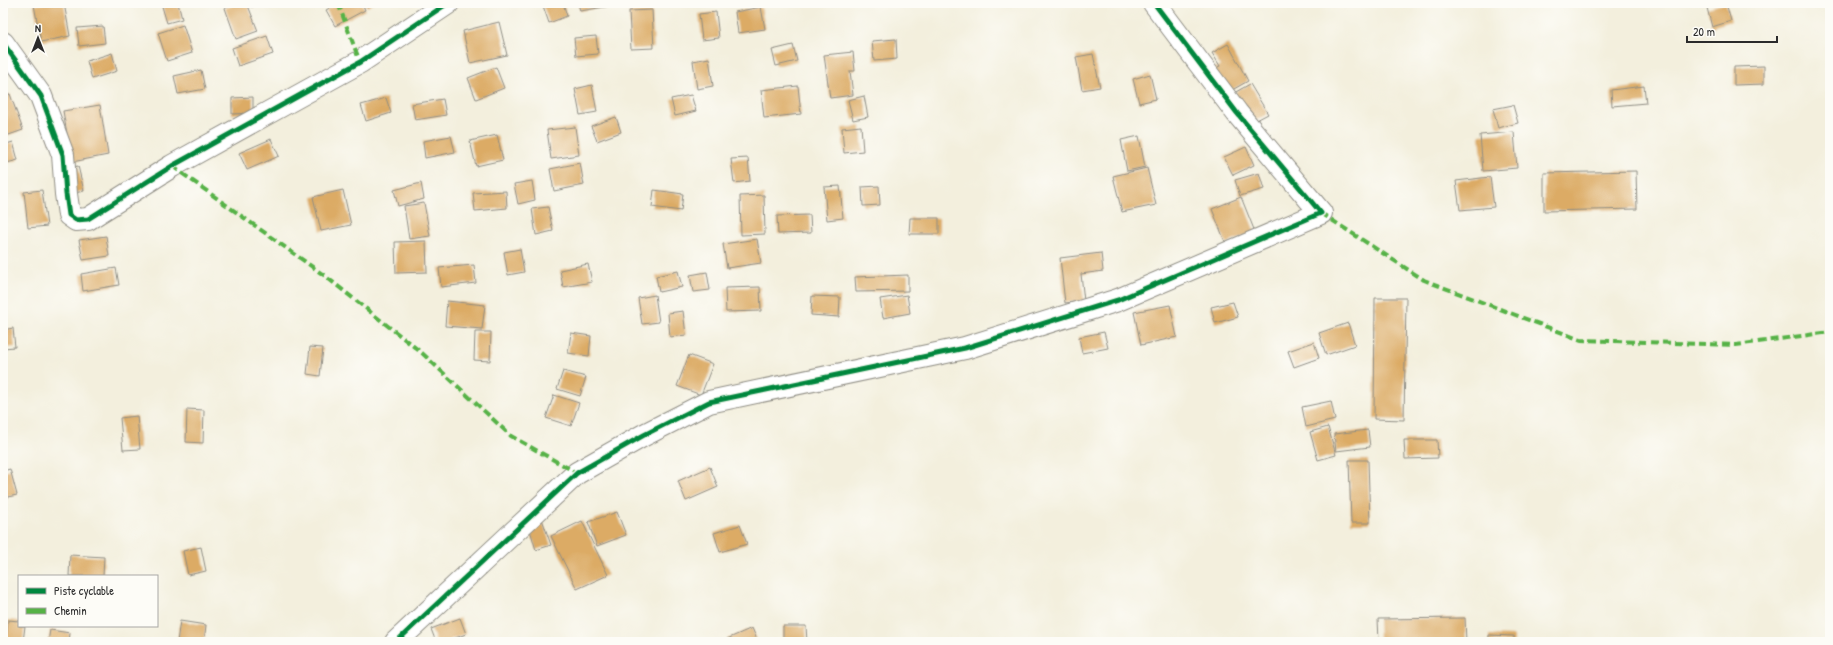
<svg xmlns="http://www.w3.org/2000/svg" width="1833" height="645" font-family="'Patrick Hand',sans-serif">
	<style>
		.building { fill: #dcab65 }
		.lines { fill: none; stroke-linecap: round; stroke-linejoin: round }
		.minor-casing { stroke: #8f8d84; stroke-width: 24 }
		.minor { stroke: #fff; stroke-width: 22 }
		.quiet { stroke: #56b246; stroke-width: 4; stroke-dasharray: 8 4; stroke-linecap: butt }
		.cycleway-casing { stroke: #fdfcf7; stroke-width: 8 }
		.cycleway { stroke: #00873e; stroke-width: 5 }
	</style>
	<rect width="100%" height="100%" fill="#fdfcf7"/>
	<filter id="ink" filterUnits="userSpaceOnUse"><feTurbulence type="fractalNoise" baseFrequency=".025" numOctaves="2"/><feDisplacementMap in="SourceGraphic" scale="8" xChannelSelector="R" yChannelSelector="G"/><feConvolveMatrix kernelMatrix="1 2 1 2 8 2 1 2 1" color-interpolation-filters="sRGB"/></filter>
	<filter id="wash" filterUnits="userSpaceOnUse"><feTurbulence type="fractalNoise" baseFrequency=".012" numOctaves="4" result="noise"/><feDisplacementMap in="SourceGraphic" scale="16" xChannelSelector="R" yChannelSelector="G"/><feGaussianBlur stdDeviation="0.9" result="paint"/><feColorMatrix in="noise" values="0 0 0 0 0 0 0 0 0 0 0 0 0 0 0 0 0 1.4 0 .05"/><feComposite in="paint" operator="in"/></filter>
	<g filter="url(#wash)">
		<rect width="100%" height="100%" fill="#f3efdd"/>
		<g id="blocks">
			<g class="building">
				<polygon points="46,3 64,3 70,36 41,42 34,5"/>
				<polygon points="161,3 178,3 182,19 167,23"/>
				<polygon points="240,3 247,3 258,31 236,39 225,8"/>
				<polygon points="251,3 267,3 267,4 251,7"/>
				<polygon points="339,3 362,3 365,10 335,26 326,10"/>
				<polygon points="365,3 374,3 367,7"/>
				<polygon points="542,3 563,3 567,16 549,23"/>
				<polygon points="578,3 610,3 611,6 580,11"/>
				<polygon points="1726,3 1731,21 1712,27 1707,8"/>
				<polygon points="761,7 765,29 738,33 735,12"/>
				<polygon points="652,10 654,48 631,49 629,11"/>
				<polygon points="716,12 719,38 702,40 699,14"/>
				<polygon points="499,22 507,55 470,63 463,31"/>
				<polygon points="183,25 192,53 167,61 158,33"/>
				<polygon points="103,26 105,43 79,46 77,28"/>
				<polygon points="267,36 273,54 238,66 232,48"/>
				<polygon points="596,36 598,54 576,56 574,38"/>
				<polygon points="896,39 897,59 874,61 872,41"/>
				<polygon points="1228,44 1248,81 1218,98 1204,74 1220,66 1212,53"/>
				<polygon points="793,45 797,61 776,66 772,50"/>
				<polygon points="853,52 855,71 850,71 853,95 830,98 824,55"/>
				<polygon points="112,53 117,71 92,79 87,61"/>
				<polygon points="1093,54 1100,87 1082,90 1076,57"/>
				<polygon points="709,58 713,86 697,89 693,61"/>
				<polygon points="1764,66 1764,84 1734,85 1734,67"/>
				<polygon points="496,67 504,88 476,99 468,78"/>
				<polygon points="201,70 205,89 178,94 174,76"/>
				<polygon points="1150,74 1156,99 1139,103 1133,79"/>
				<polygon points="1250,84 1268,114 1251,123 1234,93"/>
				<polygon points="592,85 597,112 580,115 575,89"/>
				<polygon points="798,86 801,114 764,118 761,90"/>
				<polygon points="1644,86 1646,103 1612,106 1611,90"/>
				<polygon points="10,94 23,130 3,137 3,96"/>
				<polygon points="691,95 696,111 675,116 671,99"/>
				<polygon points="864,96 868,117 853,120 848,100"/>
				<polygon points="253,97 253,113 232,114 232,98"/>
				<polygon points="386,98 391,113 366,121 361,105"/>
				<polygon points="443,99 446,115 415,120 412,104"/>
				<polygon points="100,105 108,155 72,162 63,111"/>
				<polygon points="1513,105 1518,123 1498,128 1493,109"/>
				<polygon points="616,117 621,132 597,141 591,126"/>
				<polygon points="861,126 863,151 844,153 842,128"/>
				<polygon points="575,127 579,155 551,159 547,130"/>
				<polygon points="1514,132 1517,168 1483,171 1480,135"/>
				<polygon points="497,135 503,160 476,166 470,141"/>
				<polygon points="451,136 455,152 425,158 423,141"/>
				<polygon points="1139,136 1145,167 1127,171 1121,140"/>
				<polygon points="271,139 279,156 247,170 239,153"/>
				<polygon points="13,142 18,160 3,164 3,145"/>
				<polygon points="1246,147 1254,165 1233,175 1224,157"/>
				<polygon points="748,158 750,181 734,183 731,159"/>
				<polygon points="580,163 584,185 554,191 550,169"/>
				<polygon points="78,166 84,191 65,195 60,170"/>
				<polygon points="1147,168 1156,205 1122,212 1113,176"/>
				<polygon points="1636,171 1637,209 1544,211 1544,173"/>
				<polygon points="1259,173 1264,189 1240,196 1235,180"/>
				<polygon points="1490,177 1494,207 1460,210 1456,181"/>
				<polygon points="532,181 535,200 518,204 514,184"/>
				<polygon points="421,183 424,199 398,206 394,190"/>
				<polygon points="840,186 843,218 827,220 824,187"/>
				<polygon points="879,186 880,205 863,206 862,187"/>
				<polygon points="42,190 47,226 28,228 24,192"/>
				<polygon points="343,190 351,225 321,231 313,197"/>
				<polygon points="654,190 683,194 681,211 652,207"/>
				<polygon points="506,191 507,208 475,211 473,193"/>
				<polygon points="764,195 765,234 741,235 740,196"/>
				<polygon points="1241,197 1255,232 1226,244 1212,209"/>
				<polygon points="424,203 430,236 409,239 404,206"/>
				<polygon points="548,207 553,231 536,235 532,209"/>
				<polygon points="810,215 811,233 778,234 777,216"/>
				<polygon points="910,218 939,218 939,234 909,234"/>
				<polygon points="106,236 109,256 83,260 79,240"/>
				<polygon points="757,239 761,263 727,268 723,244"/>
				<polygon points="426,241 427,272 396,273 395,242"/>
				<polygon points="520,249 524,272 508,275 504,252"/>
				<polygon points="1101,253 1103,271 1081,274 1084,301 1065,303 1060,258"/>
				<polygon points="588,264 592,282 563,287 560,270"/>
				<polygon points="474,265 476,283 441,287 439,268"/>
				<polygon points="116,268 119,285 83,291 81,274"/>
				<polygon points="678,271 682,287 659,292 656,276"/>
				<polygon points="707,272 710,290 693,292 690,275"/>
				<polygon points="908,275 908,291 856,292 855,277"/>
				<polygon points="760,287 761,311 726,312 725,288"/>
				<polygon points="655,295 659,322 642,324 638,298"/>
				<polygon points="907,295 910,313 883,318 880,299"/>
				<polygon points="812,296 840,297 839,317 811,315"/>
				<polygon points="1375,298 1406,298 1404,420 1374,419"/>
				<polygon points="447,301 485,305 482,329 445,326"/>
				<polygon points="1233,302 1238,317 1215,323 1211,307"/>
				<polygon points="1170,305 1177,337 1141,345 1134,312"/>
				<polygon points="683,311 686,335 670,337 668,313"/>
				<polygon points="1348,323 1355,345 1326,355 1319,333"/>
				<polygon points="13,328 15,347 3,348 3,330"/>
				<polygon points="475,332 491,332 490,361 474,360"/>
				<polygon points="1104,332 1108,348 1082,353 1079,337"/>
				<polygon points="571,333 591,336 589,356 568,353"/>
				<polygon points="1314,342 1319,358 1294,367 1288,351"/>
				<polygon points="310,347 323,348 320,376 307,374"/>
				<polygon points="689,355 713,364 701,395 677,386"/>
				<polygon points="563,371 586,377 580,396 557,389"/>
				<polygon points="554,395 579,403 571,426 546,418"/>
				<polygon points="1331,401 1335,420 1306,427 1302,407"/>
				<polygon points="187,409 204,410 203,443 186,442"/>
				<polygon points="137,416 140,449 123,450 120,418"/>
				<polygon points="1328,427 1336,455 1318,460 1310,432"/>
				<polygon points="1368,430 1370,447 1336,451 1334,434"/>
				<polygon points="1404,440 1437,440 1438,458 1405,459"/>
				<polygon points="1349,460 1368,460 1370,523 1351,523"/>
				<polygon points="710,467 718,487 686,501 678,481"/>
				<polygon points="10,469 17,495 3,498 3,471"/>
				<polygon points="617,512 626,535 597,546 588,522"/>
				<polygon points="542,519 551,545 536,550 528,523"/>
				<polygon points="582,521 608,575 577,589 551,536"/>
				<polygon points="740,525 747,544 720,552 714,533"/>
				<polygon points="201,547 206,571 188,575 183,551"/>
				<polygon points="70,555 104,557 103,576 69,576"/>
				<polygon points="460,618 466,634 445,642 436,642 431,629"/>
				<polygon points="1465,618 1466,642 1379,642 1378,619"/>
				<polygon points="8,620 19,621 19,626 25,626 23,642 6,642"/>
				<polygon points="180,621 206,625 204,642 177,642"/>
				<polygon points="783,626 806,626 807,642 783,642"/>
				<polygon points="752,628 758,642 728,642 727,639"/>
				<polygon points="50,630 70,633 69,642 48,642"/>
				<polygon points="1489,635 1514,636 1514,642 1489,642"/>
			</g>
		</g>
	</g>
	<g filter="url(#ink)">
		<use href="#blocks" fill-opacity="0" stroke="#8f8d84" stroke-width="1"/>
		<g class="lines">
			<g class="minor-casing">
				<g id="minor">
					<polyline points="3,43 41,96 63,155 66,194 69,215 76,220 88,219 172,166 360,62 448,3"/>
					<polyline points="396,642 577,473 644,435 709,402 965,348 1118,300 1321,213 1237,113 1154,3"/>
				</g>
			</g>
			<use href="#minor" class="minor"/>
			<g class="quiet">
				<polyline points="338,3 360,62"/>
				<polyline points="172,166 325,276 422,353 511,436 577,473"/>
				<polyline points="1321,213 1424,280 1581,340 1736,345 1830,332"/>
			</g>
			<g class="cycleway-casing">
				<g id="cycleway">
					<polyline points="3,43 41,96 63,155 66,194 69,215 76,220 88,219 172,166 360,62 448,3"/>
					<polyline points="396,642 577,473 644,435 709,402 965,348 1118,300 1321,213 1237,113 1154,3"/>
				</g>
			</g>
			<use href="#cycleway" class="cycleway"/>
		</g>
	</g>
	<rect width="1833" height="645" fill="none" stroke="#fdfcf7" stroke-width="16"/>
	<rect x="18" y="575" width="140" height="52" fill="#fdfcf7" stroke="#a9a8a5"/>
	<rect x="26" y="588" width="20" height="6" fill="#00873e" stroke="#a9a8a5"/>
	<text x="54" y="595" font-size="12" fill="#2b2b2b">Piste cyclable</text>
	<rect x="26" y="608" width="20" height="6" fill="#56b246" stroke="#a9a8a5"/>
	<text x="54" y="615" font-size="12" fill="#2b2b2b">Chemin</text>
	<g transform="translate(38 38)" stroke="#fdfcf7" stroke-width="3" paint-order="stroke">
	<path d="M0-3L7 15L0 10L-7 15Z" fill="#2b2b2b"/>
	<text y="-6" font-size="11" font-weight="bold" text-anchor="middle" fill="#2b2b2b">N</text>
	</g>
	<path d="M1687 36v6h90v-6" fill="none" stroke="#2b2b2b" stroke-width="2"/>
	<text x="1693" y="36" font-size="12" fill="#2b2b2b" stroke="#fdfcf7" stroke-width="3" paint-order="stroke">20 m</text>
</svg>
